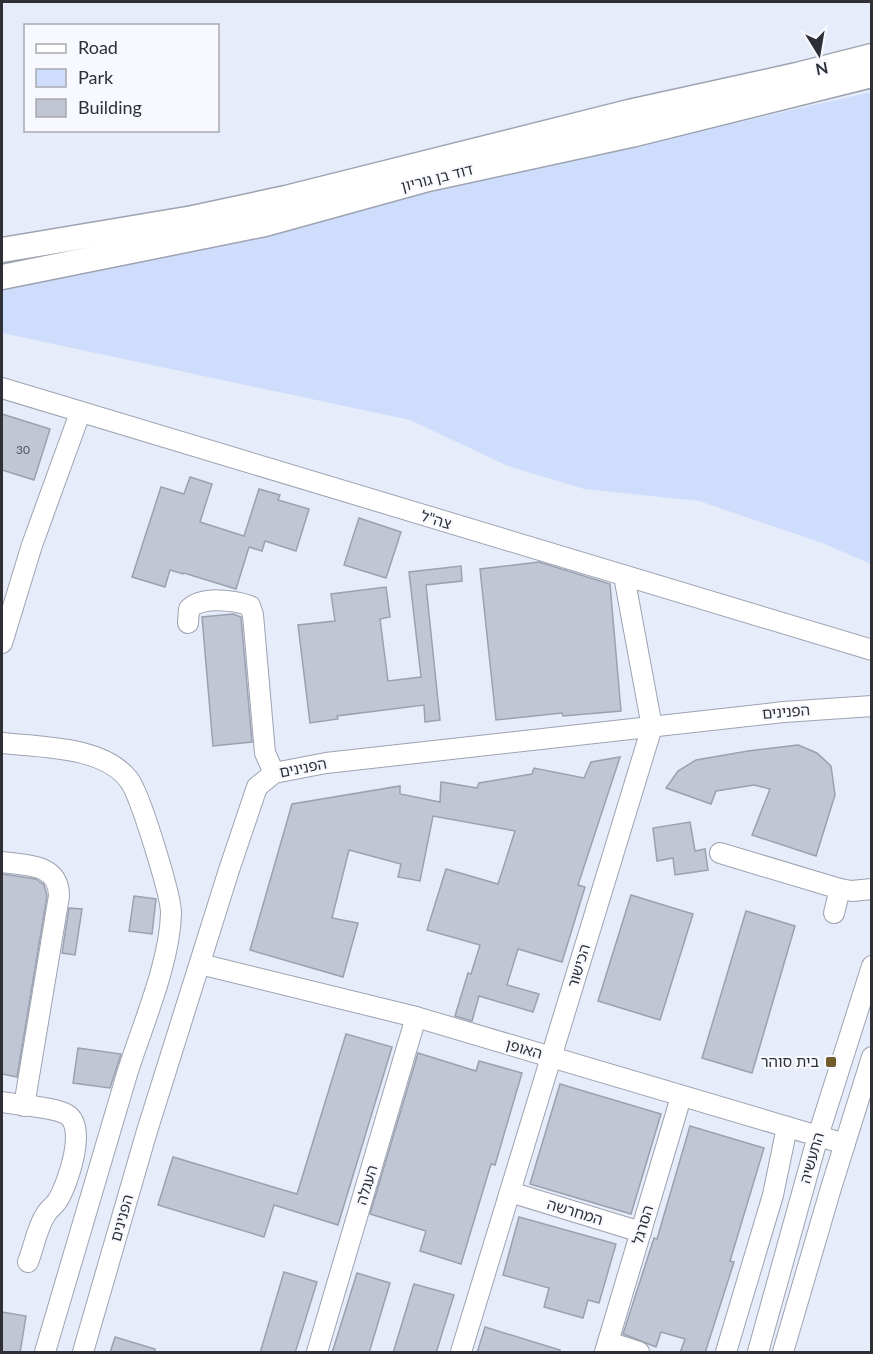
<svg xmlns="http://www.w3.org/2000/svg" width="873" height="1354" font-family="Lato,'Noto Sans Hebrew',sans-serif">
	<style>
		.green { fill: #ceddfc }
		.building { fill: #c0c6d3; stroke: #9ba1ae; stroke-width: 1.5 }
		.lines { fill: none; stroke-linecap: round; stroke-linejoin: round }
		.minor-casing { stroke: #9da3b0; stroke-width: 22 }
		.major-casing { stroke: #9da3b0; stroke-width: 27 }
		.minor { stroke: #fff; stroke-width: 20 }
		.major { stroke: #fff; stroke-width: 24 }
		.poi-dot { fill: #705b2a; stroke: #f7f9ff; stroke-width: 2 }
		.labels { text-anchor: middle; stroke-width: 4.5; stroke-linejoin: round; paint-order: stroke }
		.number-label { font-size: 12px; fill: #52565c }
		.street-label { font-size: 15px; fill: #2e3035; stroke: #f7f9ff }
		.poi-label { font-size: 15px; fill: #2e3035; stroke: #f7f9ff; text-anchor: end }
	</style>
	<rect width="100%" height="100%" fill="#e6ecfa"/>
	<polygon class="green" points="871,92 871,564 822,543 699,501 584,489 508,466 410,420 2,333 2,290"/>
	<g class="building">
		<polygon points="2,414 50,429 34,480 2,470"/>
		<polygon points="190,477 212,484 200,522 244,536 259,489 280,495 278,500 309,509 296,551 265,541 262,551 249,547 236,589 184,573 183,574 170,570 165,587 132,577 161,487 184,494"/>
		<polygon points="359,518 401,532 386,578 344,565"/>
		<polygon points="539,562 610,584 621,711 563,716 562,713 496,720 480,569"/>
		<polygon points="461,566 462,581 426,585 440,720 425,722 424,705 337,716 338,719 310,723 298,625 335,621 331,594 386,587 390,617 380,619 388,681 421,677 409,572"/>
		<polygon points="233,614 241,617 252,742 213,746 202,617"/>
		<polygon points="798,745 817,753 831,766 835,795 816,856 752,835 770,789 754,785 716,791 711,804 666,788 678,771 696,760 748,751"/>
		<polygon points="620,757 578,885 585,887 562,962 518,949 507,985 539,994 533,1012 479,996 472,1021 455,1016 468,973 471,974 480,945 427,930 446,869 498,884 515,831 433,816 420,881 398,877 401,864 349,850 332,918 358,923 343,977 250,950 292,804 400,786 400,794 440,802 441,782 477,788 479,783 532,774 534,768 584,778 591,762"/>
		<polygon points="690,822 695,851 705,849 708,870 675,875 673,858 657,861 653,828"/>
		<polygon points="2,874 36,879 44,885 47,896 17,1077 2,1074"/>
		<polygon points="631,895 693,914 660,1020 598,1001"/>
		<polygon points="134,896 156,899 152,934 129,931"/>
		<polygon points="69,908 82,909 75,955 62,953"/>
		<polygon points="746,911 795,926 752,1073 702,1058"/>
		<polygon points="346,1034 392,1047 338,1225 274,1205 264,1237 158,1205 173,1157 297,1194"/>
		<polygon points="78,1048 121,1054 110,1088 73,1083"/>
		<polygon points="418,1053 476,1071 479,1061 522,1073 495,1165 491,1164 461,1264 420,1251 426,1231 370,1214"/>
		<polygon points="560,1084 661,1114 631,1214 530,1184"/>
		<polygon points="690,1126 764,1148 730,1261 734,1262 705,1353 680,1353 685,1339 661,1332 656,1347 623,1334 654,1238 657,1239"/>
		<polygon points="519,1217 616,1244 599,1303 588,1300 583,1318 544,1307 549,1288 503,1275"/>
		<polygon points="284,1272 317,1282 295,1353 260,1353"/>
		<polygon points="357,1273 390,1283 369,1353 332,1353"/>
		<polygon points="414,1284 454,1295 436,1353 393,1353"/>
		<polygon points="2,1312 26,1316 20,1353 2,1353"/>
		<polygon points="485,1327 560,1350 560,1353 477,1353"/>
		<polygon points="115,1337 155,1349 155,1353 110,1353"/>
	</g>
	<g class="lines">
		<g class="minor-casing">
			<g id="minor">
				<polyline points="2,388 872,650"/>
				<path d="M188 623 189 609C202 596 234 600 250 606L253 615 265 753 274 773"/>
				<polyline points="2,643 32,545 80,413"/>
				<path d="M2 743C39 747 104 746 129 780 140 794 171 895 171 913 170 963 142 1026 127 1074 99 1167 73 1260 45 1352"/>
				<polyline points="720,853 840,889 852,891 872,889"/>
				<path d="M2 862C27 865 59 864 59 896L24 1106"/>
				<polyline points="834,913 840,889"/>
				<polyline points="200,964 416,1017 845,1144"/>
				<path d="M2 1102C17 1105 54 1107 66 1114 88 1126 68 1183 58 1200 55 1205 49 1209 46 1214 37 1227 34 1247 28 1262"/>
				<polyline points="510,1192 641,1232"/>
				<polyline points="608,1342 639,1352"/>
				<polyline points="83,1352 147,1131 229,870 257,787 274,773 326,763 784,712 872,706"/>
				<polyline points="317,1352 416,1017"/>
				<polyline points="461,1352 652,727 624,576"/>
				<polyline points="605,1352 681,1097"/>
				<polyline points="726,1352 773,1195 787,1127"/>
				<polyline points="758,1352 818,1136 872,966"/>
				<polyline points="783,1352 831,1188 872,1057"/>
			</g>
		</g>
		<g class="major-casing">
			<g id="major">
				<polyline points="2,250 193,218 286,198 629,112 797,75 872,56"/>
				<polyline points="2,277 265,224 428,179 635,134 872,75"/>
			</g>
		</g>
		<use href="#minor" class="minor"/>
		<use href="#major" class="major"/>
	</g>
	<rect class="poi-dot" x="825" y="1056" width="12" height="12" rx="3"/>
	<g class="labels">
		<g class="number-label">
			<text x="23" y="454">30</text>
		</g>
		<g class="street-label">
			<text transform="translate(437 178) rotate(-14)" y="5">דוד בן גוריון</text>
			<text transform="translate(436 520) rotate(17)" y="5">צה"ל</text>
			<text transform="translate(786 712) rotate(-5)" y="5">הפנינים</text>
			<text transform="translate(303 768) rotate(-11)" y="5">הפנינים</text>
			<text transform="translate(579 966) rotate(-73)" y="5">הכישור</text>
			<text transform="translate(524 1049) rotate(16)" y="5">האופן</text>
			<text transform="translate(812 1158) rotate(-74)" y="5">התעשיה</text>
			<text transform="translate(367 1185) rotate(-73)" y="5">העגלה</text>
			<text transform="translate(575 1212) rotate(17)" y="5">המחרשה</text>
			<text transform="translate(122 1218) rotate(-74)" y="5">הפנינים</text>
			<text transform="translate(643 1225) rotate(-73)" y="5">הסרגל</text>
		</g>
		<g class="poi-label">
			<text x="819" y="1067">בית סוהר</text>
		</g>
	</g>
	<rect width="873" height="1354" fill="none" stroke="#2e3035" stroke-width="6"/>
	<rect x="24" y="24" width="195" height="108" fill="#f7f9ff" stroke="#a7a9ae" stroke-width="1.5"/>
	<rect x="36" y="44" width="30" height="9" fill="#ffffff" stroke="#a7a9ae" stroke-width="1.5"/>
	<text x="78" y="54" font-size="18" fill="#2e3035">Road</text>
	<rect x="36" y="69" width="30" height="18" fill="#ceddfc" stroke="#a7a9ae" stroke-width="1.5"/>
	<text x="78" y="84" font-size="18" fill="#2e3035">Park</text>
	<rect x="36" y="99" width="30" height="18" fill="#c0c6d3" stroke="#a7a9ae" stroke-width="1.5"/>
	<text x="78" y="114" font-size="18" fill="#2e3035">Building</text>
	<g transform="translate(819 54) rotate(169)" stroke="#f7f9ff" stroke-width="4.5" paint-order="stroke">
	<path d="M0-4.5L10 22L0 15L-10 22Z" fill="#2e3035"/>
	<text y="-9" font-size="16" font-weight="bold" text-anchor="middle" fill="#2e3035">N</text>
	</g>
</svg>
